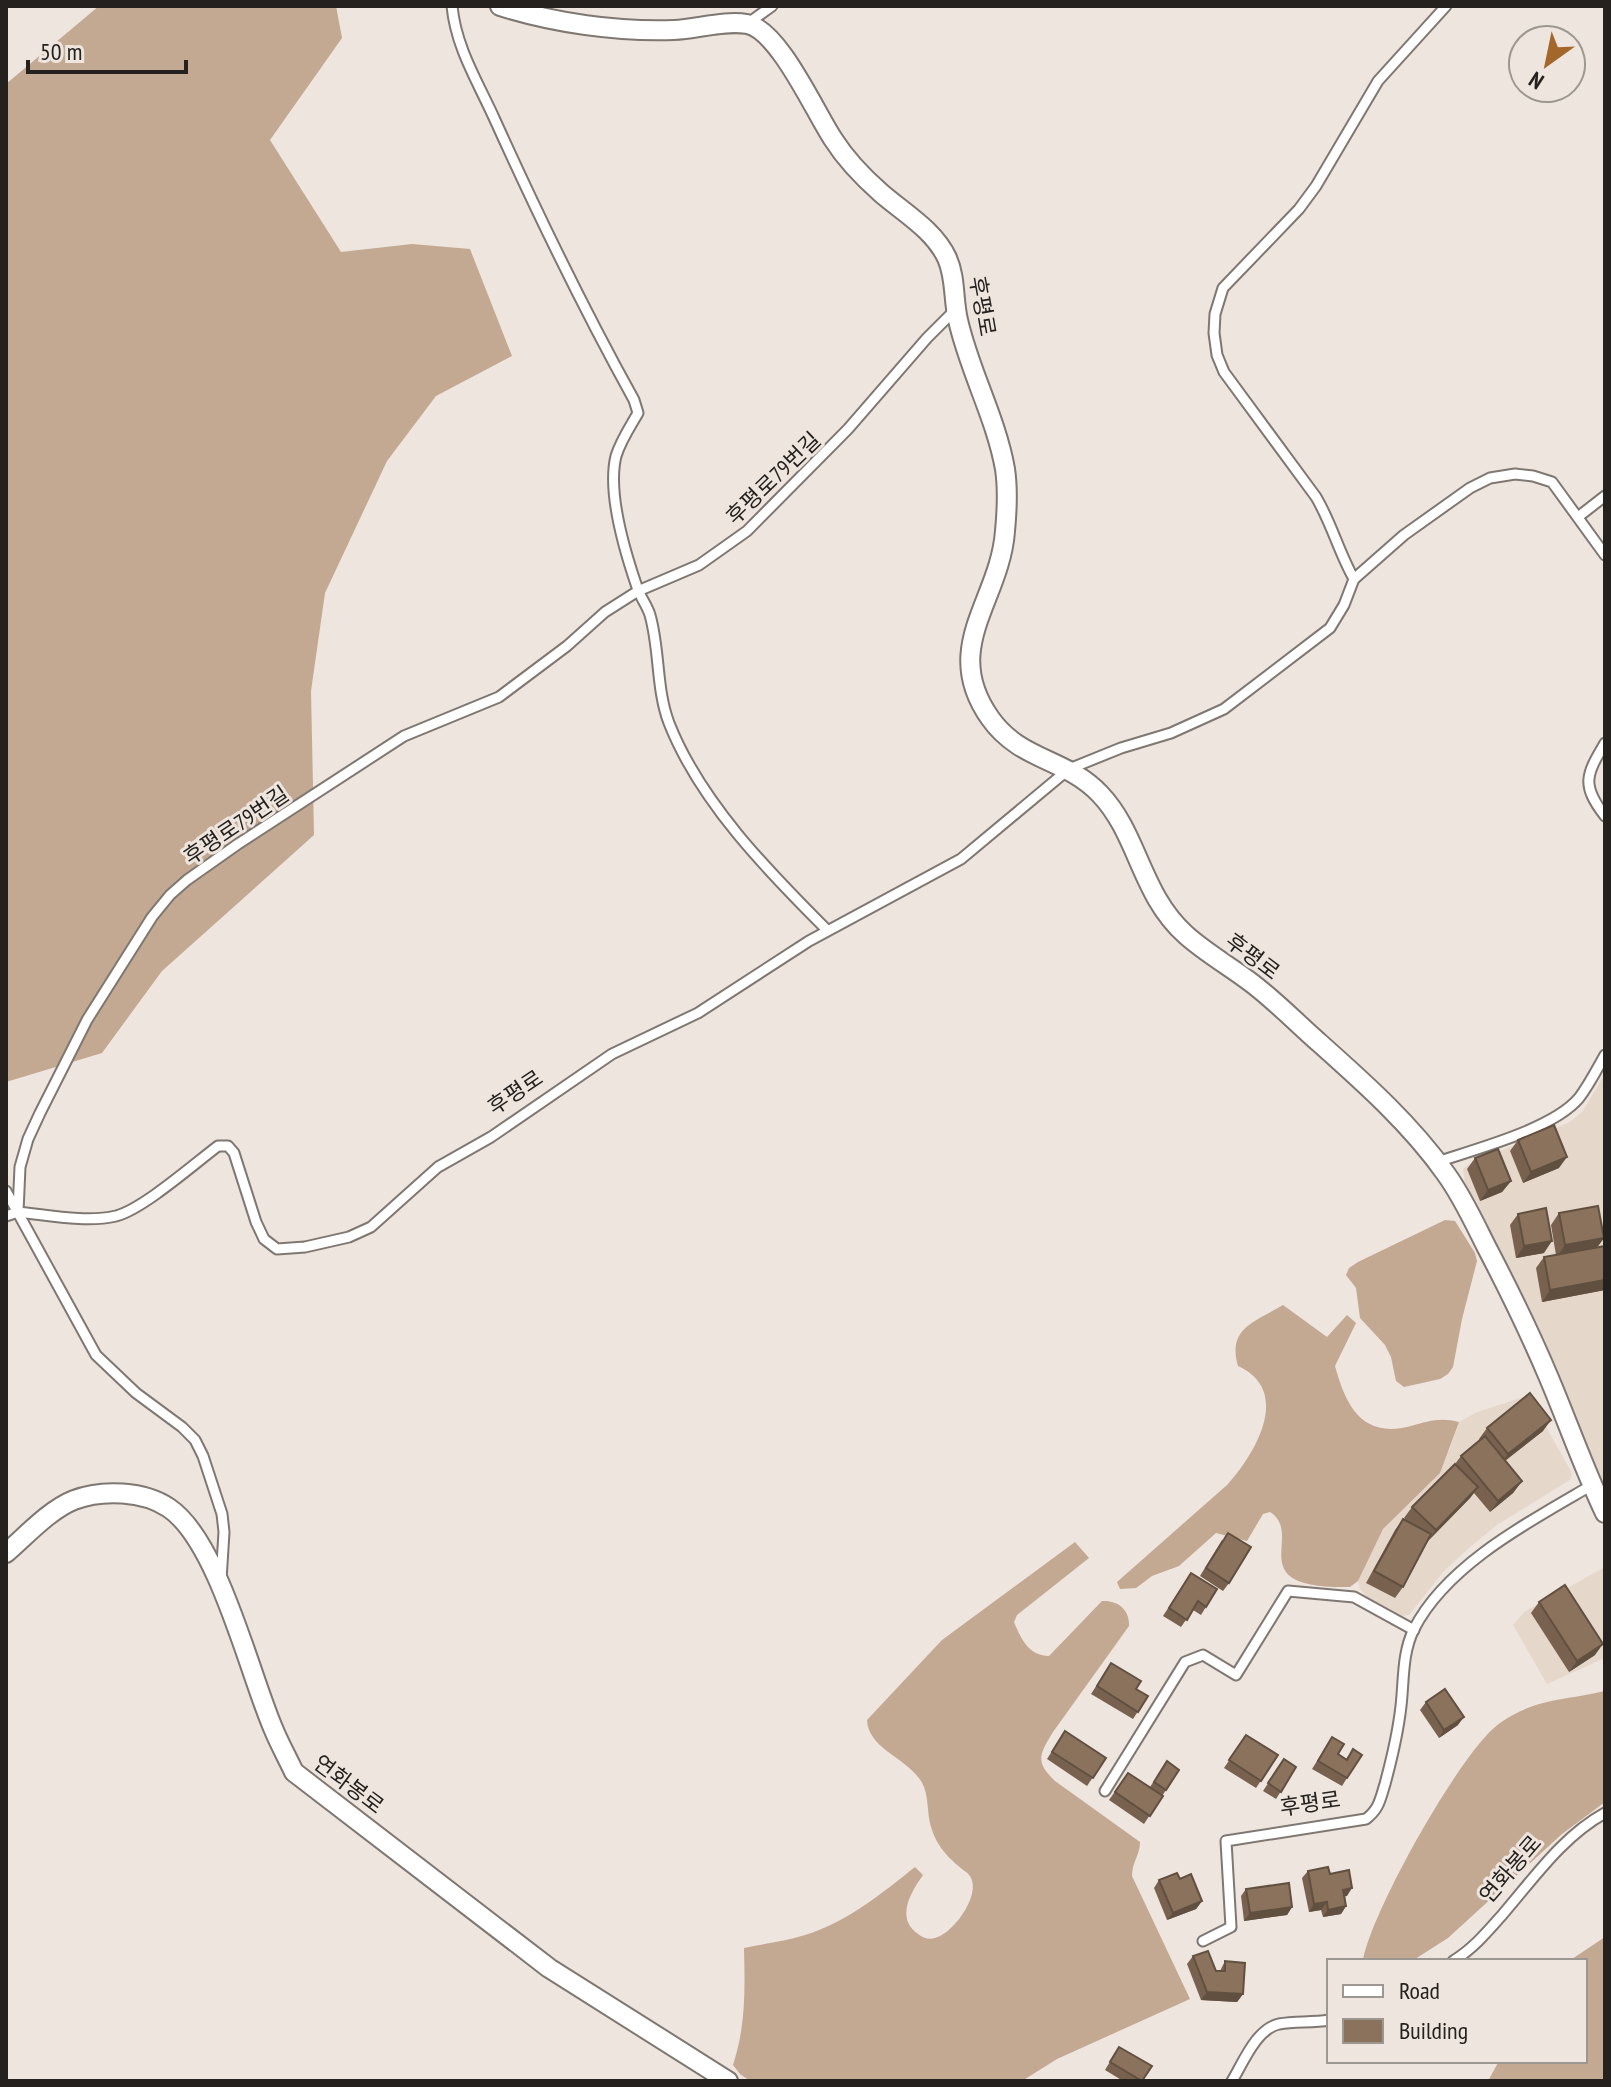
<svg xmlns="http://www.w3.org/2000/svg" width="1611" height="2087" font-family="'PT Sans Narrow','Noto Sans KR',sans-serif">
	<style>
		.built { fill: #e6d7cb }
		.forest { fill: #c3a892 }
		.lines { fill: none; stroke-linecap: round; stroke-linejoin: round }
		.lane-casing { stroke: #7f7771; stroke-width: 13 }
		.street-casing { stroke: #7f7771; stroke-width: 22 }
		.lane { stroke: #fff; stroke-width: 9 }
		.street { stroke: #fff; stroke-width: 18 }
		.wall { fill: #78624f }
		.shaded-wall { fill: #615040 }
		.building { fill: #8b725c; stroke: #615040; stroke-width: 2 }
		.labels { text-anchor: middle; stroke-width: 6; stroke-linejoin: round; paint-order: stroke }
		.street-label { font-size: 22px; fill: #24211e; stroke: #ede5de }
	</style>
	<rect width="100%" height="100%" fill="#ede5de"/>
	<g class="built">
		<polygon points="1605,1073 1605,1488 1547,1349 1510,1272 1466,1192 1463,1169 1485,1153 1500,1151 1570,1122 1583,1111"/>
		<polygon points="1523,1397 1532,1402 1572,1473 1570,1480 1497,1525 1470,1547 1444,1571 1409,1615 1403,1616 1367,1597 1360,1589 1358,1581 1374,1545 1383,1529 1450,1449 1459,1422 1475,1413"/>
		<polygon points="1605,1567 1605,1658 1547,1684 1513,1625 1524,1612"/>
	</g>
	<g class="forest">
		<polygon points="99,6 336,6 342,38 270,140 341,252 412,244 470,249 512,356 436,396 387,461 325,593 311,691 314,835 162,971 102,1053 6,1082 6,84"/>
		<polygon points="1445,1220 1455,1221 1475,1253 1477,1261 1462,1319 1453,1367 1448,1374 1440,1379 1404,1387 1396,1381 1391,1357 1385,1345 1360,1318 1356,1288 1346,1275 1349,1268 1358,1262"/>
		<path d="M1283 1305 1327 1337 1347 1315 1356 1323 1335 1366C1346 1406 1362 1439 1411 1426 1428 1421 1441 1417 1459 1422L1440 1473 1383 1529 1358 1581 1350 1587C1238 1589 1306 1535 1270 1512L1263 1514 1247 1541 1216 1533 1179 1566 1152 1576 1136 1588 1120 1589 1117 1582 1227 1485C1255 1454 1293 1391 1238 1366 1227 1328 1255 1322 1283 1305Z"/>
		<path d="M1075 1542 1089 1558 1017 1615 1014 1622C1021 1639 1029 1656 1049 1656L1102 1601C1118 1600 1130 1610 1129 1626L1053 1732C1039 1755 1035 1762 1055 1781L1140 1842C1140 1855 1132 1862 1132 1876L1190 1999 1057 2059 1022 2081H750L740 2074 733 2065C746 2025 745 1989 744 1948 764 1944 785 1941 805 1935 847 1922 881 1894 915 1867L923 1875C911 1892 895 1918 918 1934 923 1938 929 1940 935 1938 955 1933 987 1887 966 1872 946 1857 933 1842 929 1818 927 1804 928 1788 918 1777 903 1757 868 1747 867 1720L942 1640Z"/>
		<path d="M1605 1691V1802L1562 1834 1448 1938 1412 1961H1363C1370 1914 1462 1749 1500 1723 1538 1697 1564 1701 1605 1691Z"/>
		<polygon points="1605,1937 1605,2081 1488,2081 1499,2061 1585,2061 1585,1961 1569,1961"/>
	</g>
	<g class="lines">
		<g class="lane-casing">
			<g id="lane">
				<path d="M452 6C456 48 478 82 495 120 538 215 583 308 634 400L638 413C630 427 621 440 616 456 607 492 625 552 637 587 640 597 647 605 650 615 660 650 656 689 669 723 700 802 768 871 827 930"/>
				<polyline points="747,24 772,6"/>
				<polyline points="1578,517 1605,496"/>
				<path d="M1354 579C1339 553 1332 524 1316 497L1224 372 1217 355 1214 333 1215 314 1223 288 1299 209 1316 186 1378 81 1446 6"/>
				<path d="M1605 743C1586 775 1581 785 1605 816"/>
				<path d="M1437 1162C1476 1149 1553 1129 1579 1098 1589 1085 1597 1069 1605 1055"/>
				<polyline points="6,1191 96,1355 136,1393 182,1427 195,1440 203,1456 222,1514 224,1532 221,1580"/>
				<polyline points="18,1212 20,1167 28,1139 40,1113 87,1020 152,917 170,895 187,880 238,844 404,736 499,697 567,646 605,612 638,591 699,565 747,531 848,429 927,338 956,309"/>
				<path d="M6 1216 18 1212C48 1215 86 1223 116 1216 143 1209 194 1164 218 1146H228L234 1153 256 1222 264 1239 277 1249 305 1247 349 1237 371 1227 438 1167 491 1137 612 1054 698 1013 809 941 961 859 1069 769 1121 748 1171 733 1224 709 1330 628 1344 605 1354 579 1404 535 1470 488 1490 478 1515 474 1533 476 1552 482 1605 555"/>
				<polyline points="1105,1791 1185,1662 1203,1655 1236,1675 1288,1591 1354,1597 1414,1630"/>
				<path d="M1203 1941 1231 1927 1226 1841 1366 1819C1379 1809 1380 1800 1385 1784 1392 1758 1398 1733 1401 1706 1404 1680 1402 1653 1414 1629 1447 1564 1532 1520 1592 1485"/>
				<path d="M1453 1961C1473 1949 1488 1931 1503 1914 1534 1878 1563 1836 1605 1813"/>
				<path d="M1232 2081C1243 2063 1256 2029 1279 2024 1295 2021 1312 2023 1329 2020"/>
			</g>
		</g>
		<g class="street-casing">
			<g id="street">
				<path d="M500 6C554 23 617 32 674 30 697 29 725 20 747 24 779 30 815 112 833 139 845 158 864 178 881 193 904 213 934 230 947 258 956 278 953 299 958 320 969 370 996 418 1005 469 1008 489 1007 510 1005 531 1000 601 940 647 990 718 1020 761 1066 758 1100 794 1139 835 1140 894 1186 935 1206 953 1231 967 1253 984 1275 1001 1295 1021 1315 1039 1361 1080 1410 1123 1446 1174 1462 1196 1474 1222 1486 1246 1509 1290 1530 1333 1549 1378 1568 1423 1584 1469 1605 1513"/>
				<path d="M6 1553C26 1536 49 1510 74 1500 102 1489 144 1491 169 1508 218 1541 249 1672 273 1728 279 1743 287 1757 294 1772L549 1968 728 2081"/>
			</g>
		</g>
		<use href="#lane" class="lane"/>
		<use href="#street" class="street"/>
	</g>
	<g class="wall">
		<polygon points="1518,1140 1559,1168 1523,1183 1510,1151"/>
		<polygon points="1475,1158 1511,1181 1502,1192 1480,1201 1467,1169"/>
		<polygon points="1559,1213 1604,1238 1597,1247 1605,1246 1605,1290 1542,1302 1536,1268 1544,1257 1556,1255 1551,1225"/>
		<polygon points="1518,1214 1544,1253 1516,1258 1510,1225"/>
		<polygon points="1487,1428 1543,1431 1505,1461 1522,1481 1513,1493 1490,1512 1474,1493 1470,1498 1428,1541 1403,1587 1395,1598 1366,1583 1395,1530 1403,1519 1407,1521 1404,1518 1412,1507 1455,1464 1461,1456 1480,1441 1479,1439"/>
		<polygon points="1222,1540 1229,1583 1223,1591 1200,1576"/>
		<polygon points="1191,1573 1217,1589 1201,1615 1193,1610 1181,1627 1163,1616"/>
		<polygon points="1539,1602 1595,1655 1569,1672 1531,1613"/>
		<polygon points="1111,1663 1136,1689 1148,1696 1133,1719 1091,1694"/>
		<polygon points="1426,1702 1458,1725 1439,1738 1420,1710"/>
		<polygon points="1065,1731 1106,1758 1087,1786 1047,1759"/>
		<polygon points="1246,1735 1278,1755 1256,1788 1224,1768"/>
		<polygon points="1332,1737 1338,1754 1346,1759 1353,1749 1347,1778 1342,1786 1312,1769"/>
		<polygon points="1284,1759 1296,1767 1276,1799 1263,1791"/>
		<polygon points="1167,1761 1166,1790 1144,1824 1109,1800 1128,1773 1150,1787"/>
		<polygon points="1308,1871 1330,1874 1347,1896 1345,1896 1346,1906 1341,1914 1323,1917 1321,1910 1309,1912 1302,1878"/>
		<polygon points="1180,1879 1202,1901 1196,1909 1167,1920 1154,1888 1159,1880"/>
		<polygon points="1246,1889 1292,1907 1287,1915 1244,1921 1241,1896"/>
		<polygon points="1193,1956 1216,1971 1220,1971 1225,1961 1243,1994 1237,2002 1201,2000 1187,1964"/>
		<polygon points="1119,2047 1142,2081 1123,2081 1105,2070"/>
	</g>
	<g class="shaded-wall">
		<polygon points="1567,1157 1559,1168 1523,1183 1531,1172"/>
		<polygon points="1511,1181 1502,1192 1480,1201 1488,1190"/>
		<polygon points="1604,1238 1596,1249 1557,1257 1565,1245"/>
		<polygon points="1552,1241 1544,1253 1516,1258 1524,1246"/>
		<polygon points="1605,1280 1605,1290 1542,1302 1550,1290"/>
		<polygon points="1551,1420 1543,1431 1499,1465 1508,1454"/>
		<polygon points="1522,1481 1513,1493 1490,1512 1498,1501"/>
		<polygon points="1478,1487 1470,1498 1428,1541 1436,1530"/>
		<polygon points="1603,1644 1595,1655 1569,1672 1577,1661"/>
		<polygon points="1464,1717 1458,1725 1439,1738 1444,1730"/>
		<polygon points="1352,1888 1347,1896 1338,1898 1343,1890"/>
		<polygon points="1202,1901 1196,1909 1167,1920 1173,1913"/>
		<polygon points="1327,1902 1321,1910 1309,1912 1314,1904"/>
		<polygon points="1346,1906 1341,1914 1323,1917 1328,1910"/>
		<polygon points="1292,1907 1287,1915 1244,1921 1250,1913"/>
		<polygon points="1207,1992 1243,1994 1237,2002 1201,2000"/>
	</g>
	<g class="building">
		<polygon points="1554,1125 1567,1157 1531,1172 1518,1140"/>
		<polygon points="1498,1149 1511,1181 1488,1190 1475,1158"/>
		<polygon points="1598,1206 1604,1238 1565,1245 1559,1213"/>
		<polygon points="1546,1208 1552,1241 1524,1246 1518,1214"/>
		<polygon points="1605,1246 1605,1280 1550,1290 1544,1257"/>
		<polygon points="1530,1393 1551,1420 1508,1454 1487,1428"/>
		<polygon points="1485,1436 1522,1481 1498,1501 1461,1456"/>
		<polygon points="1455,1464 1478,1487 1436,1530 1412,1507"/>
		<polygon points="1403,1519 1431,1534 1403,1587 1374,1571"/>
		<polygon points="1228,1533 1251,1547 1229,1583 1206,1568"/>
		<polygon points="1191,1573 1217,1589 1206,1607 1198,1601 1187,1620 1169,1608"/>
		<polygon points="1565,1585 1603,1644 1577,1661 1539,1602"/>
		<polygon points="1111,1663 1141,1681 1136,1689 1148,1696 1138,1712 1097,1686"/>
		<polygon points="1445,1689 1464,1717 1444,1730 1426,1702"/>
		<polygon points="1065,1731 1106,1758 1093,1778 1052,1752"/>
		<polygon points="1246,1735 1278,1755 1261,1781 1229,1760"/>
		<polygon points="1332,1737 1344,1744 1338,1754 1347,1760 1353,1749 1362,1755 1347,1778 1318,1761"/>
		<polygon points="1284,1759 1296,1767 1281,1792 1268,1783"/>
		<polygon points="1167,1761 1179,1770 1166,1790 1154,1782"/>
		<polygon points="1128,1773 1163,1796 1150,1816 1115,1792"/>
		<polygon points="1328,1867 1330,1874 1349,1870 1352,1888 1343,1890 1346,1906 1328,1910 1327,1902 1314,1904 1308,1871"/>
		<polygon points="1177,1873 1180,1879 1191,1874 1202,1901 1173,1913 1159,1880"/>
		<polygon points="1289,1883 1292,1907 1250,1913 1246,1889"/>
		<polygon points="1208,1951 1216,1971 1225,1971 1225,1961 1245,1963 1243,1994 1207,1992 1193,1956"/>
		<polygon points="1119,2047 1152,2066 1142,2081 1110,2062"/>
	</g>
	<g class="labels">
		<g class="street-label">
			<text transform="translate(983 306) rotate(80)" y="8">후평로</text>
			<text transform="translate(773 478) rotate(-44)" y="8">후평로79번길</text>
			<text transform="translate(236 825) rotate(-34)" y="8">후평로79번길</text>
			<text transform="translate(1253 956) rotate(37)" y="8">후평로</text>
			<text transform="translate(515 1092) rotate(-34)" y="8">후평로</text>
			<text transform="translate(349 1784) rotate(37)" y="8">연화봉로</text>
			<text transform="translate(1310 1803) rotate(-8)" y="8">후평로</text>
			<text transform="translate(1510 1869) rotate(-49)" y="8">연화봉로</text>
		</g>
	</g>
	<rect width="1611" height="2087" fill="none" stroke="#24211e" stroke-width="16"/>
	<rect x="1327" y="1959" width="260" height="104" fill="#ede5de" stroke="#9d9791" stroke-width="2"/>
	<rect x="1343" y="1985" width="40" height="12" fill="#ffffff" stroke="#9d9791" stroke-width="2"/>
	<text x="1399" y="1999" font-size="24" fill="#24211e">Road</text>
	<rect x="1343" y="2019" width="40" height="24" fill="#8b725c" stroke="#9d9791" stroke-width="2"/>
	<text x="1399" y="2039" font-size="24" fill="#24211e">Building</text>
	<g transform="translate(1547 64) rotate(213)"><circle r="38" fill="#ede5de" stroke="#9d9791" stroke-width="2"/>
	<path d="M0-6L14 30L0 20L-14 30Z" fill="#a4672b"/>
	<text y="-12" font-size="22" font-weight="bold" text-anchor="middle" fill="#24211e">N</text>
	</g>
	<path d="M28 60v12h158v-12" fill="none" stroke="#24211e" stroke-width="4"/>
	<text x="40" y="60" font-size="24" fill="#24211e" stroke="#ede5de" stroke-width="6" paint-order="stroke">50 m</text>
</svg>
